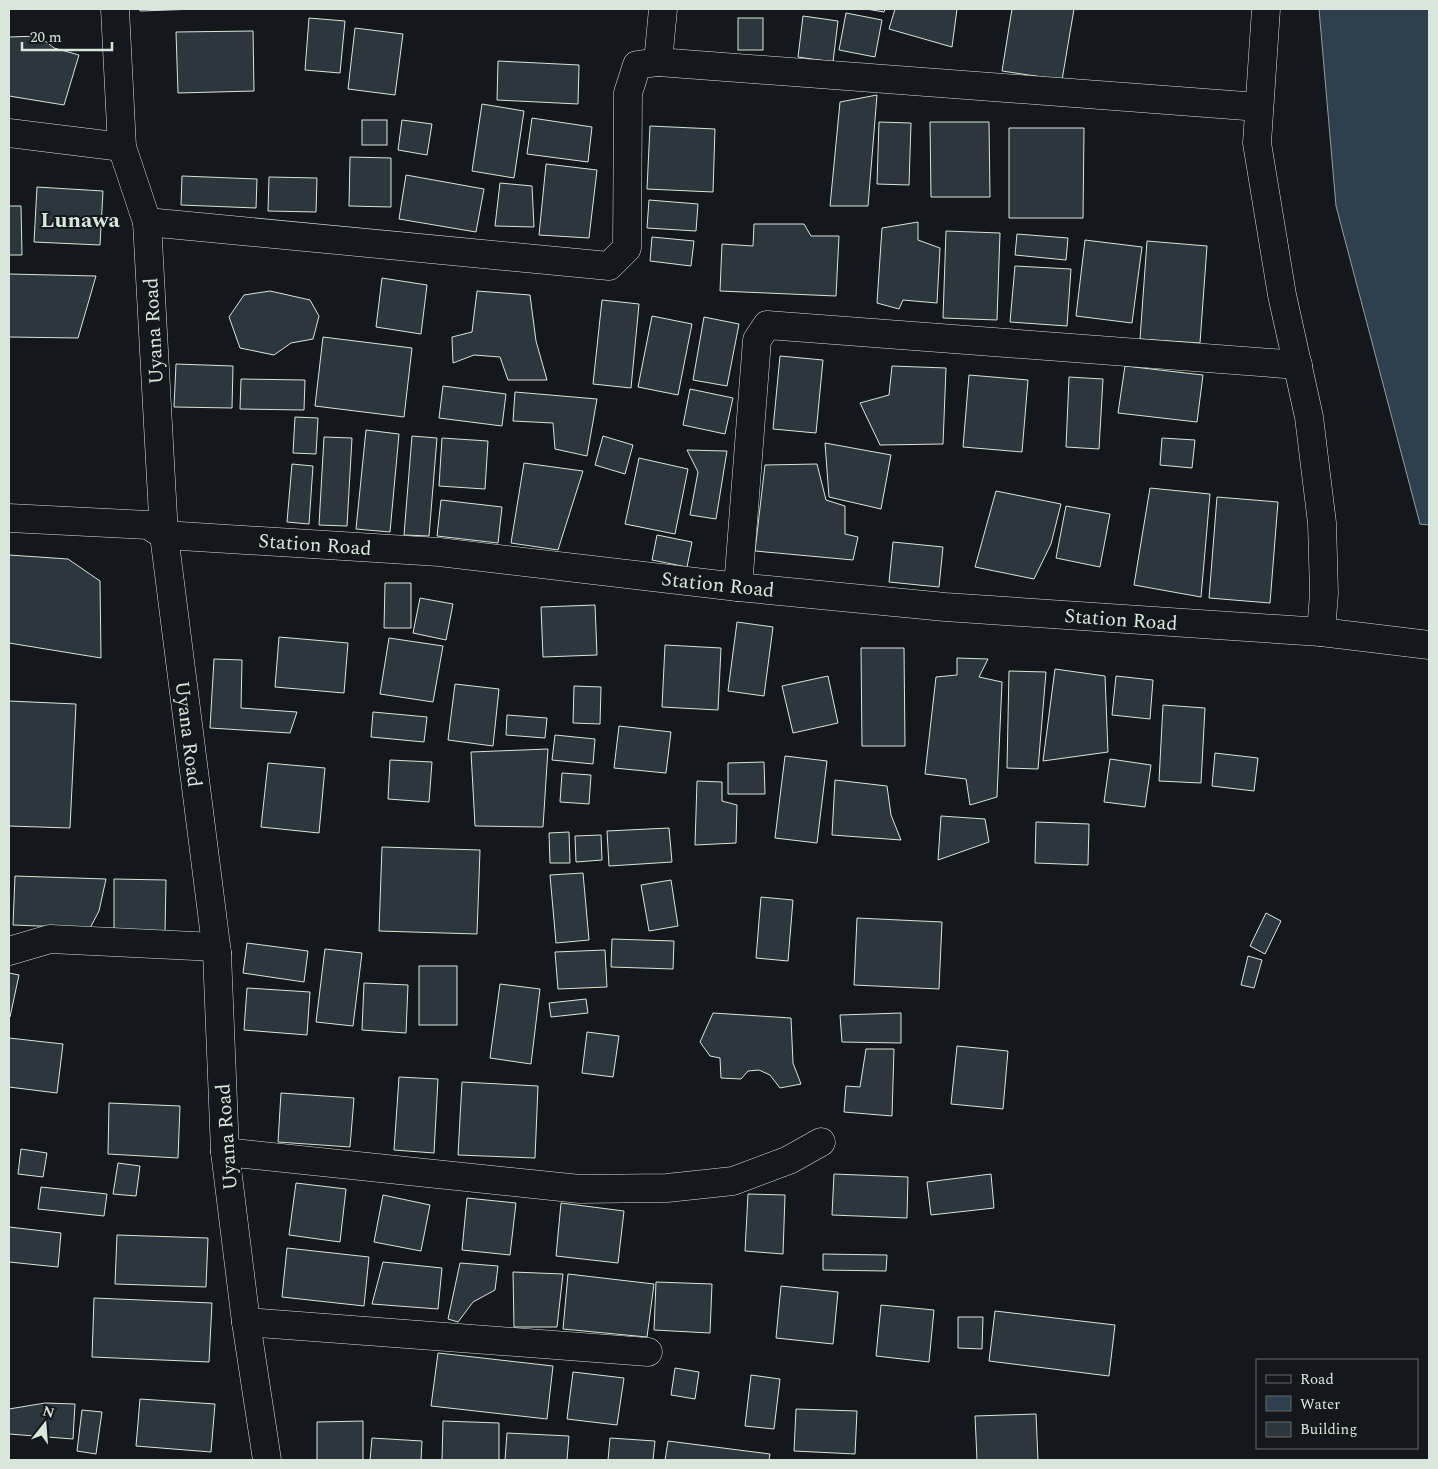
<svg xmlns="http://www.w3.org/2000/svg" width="1438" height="1469" font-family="Spectral,serif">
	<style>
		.water { fill: #2f3f4d; stroke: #939e99 }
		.building { fill: #2c363c; stroke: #d8e6dc }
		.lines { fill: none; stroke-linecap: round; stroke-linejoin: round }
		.minor-casing { stroke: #d8e6dc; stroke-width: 29 }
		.tertiary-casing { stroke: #d8e6dc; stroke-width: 29 }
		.minor { stroke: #14181c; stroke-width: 28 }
		.tertiary { stroke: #14181c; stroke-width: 28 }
		.labels { text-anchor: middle; stroke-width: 4; stroke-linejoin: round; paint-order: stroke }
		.street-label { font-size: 20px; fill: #d8e6dc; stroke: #14181c }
		.quarter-label { font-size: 22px; font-weight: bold; fill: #d8e6dc; stroke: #14181c }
	</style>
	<rect width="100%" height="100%" fill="#14181c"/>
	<polygon class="water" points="1319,9 1429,9 1429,525 1420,524 1336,206"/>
	<g class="building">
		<polygon points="140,9 197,9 140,11"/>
		<polygon points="866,9 885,9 884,12"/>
		<polygon points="895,9 957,9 952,47 889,29"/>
		<polygon points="1012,9 1074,9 1062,80 1002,71"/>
		<polygon points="846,13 882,20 875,57 839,50"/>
		<polygon points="803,16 838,21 833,62 798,57"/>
		<polygon points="309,18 345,21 340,73 305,70"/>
		<rect x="738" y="18" width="25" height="32"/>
		<polygon points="355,28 403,34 395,95 348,89"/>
		<polygon points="253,31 254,91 178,93 176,32"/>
		<polygon points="39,36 54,48 79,55 64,105 9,96 9,37"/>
		<polygon points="498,61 579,65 578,104 497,100"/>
		<polygon points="877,95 868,206 830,206 840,102"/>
		<polygon points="482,104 524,111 514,178 472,171"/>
		<polygon points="532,118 592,127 588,162 527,154"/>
		<rect x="362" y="120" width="25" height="25"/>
		<polygon points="402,120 432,124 427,155 398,150"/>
		<polygon points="879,122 911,123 909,185 877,184"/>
		<polygon points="930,122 989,122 990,197 931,197"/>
		<polygon points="650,126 715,129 713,192 647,189"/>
		<polygon points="1009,128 1084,128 1083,218 1009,218"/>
		<polygon points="350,157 391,158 391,207 349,206"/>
		<polygon points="546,164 597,170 589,238 539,235"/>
		<polygon points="406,175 484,189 476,232 399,219"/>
		<polygon points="182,176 257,179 256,208 181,205"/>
		<polygon points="269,177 317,178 316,212 268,211"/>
		<polygon points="500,183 532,186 534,227 495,226"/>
		<polygon points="37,187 103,191 100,245 34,242"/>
		<polygon points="649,200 698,204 696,231 647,228"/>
		<polygon points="9,206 21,206 22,255 9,255"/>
		<polygon points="918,222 918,240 940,248 937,303 903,300 899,309 877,303 882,228"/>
		<polygon points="754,224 804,224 811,236 839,236 836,296 720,291 722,244 753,246"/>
		<polygon points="946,231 1000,233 997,320 943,318"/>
		<polygon points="1017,234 1068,238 1066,260 1015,255"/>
		<polygon points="652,237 694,241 691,266 650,261"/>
		<polygon points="1085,240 1142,247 1132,323 1076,316"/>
		<polygon points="1147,241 1207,246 1200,343 1140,339"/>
		<polygon points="1015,266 1071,269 1067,326 1010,322"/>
		<polygon points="9,274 96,276 78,338 9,337"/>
		<polygon points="382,278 427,285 421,334 376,327"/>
		<polygon points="270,291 310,300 319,316 313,339 291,343 274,355 240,348 229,317 244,295"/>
		<polygon points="477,291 530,295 536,341 547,380 508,380 500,357 474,355 453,363 452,337 472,332"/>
		<polygon points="602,300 639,304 631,388 593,384"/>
		<polygon points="652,316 692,324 678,395 638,387"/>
		<polygon points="704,317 739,324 727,386 693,380"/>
		<polygon points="323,337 412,348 404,417 315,406"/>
		<polygon points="780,356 823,360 816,433 773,429"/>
		<polygon points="176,364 233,366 232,408 174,407"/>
		<polygon points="892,366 946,368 943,444 880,445 860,403 889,395"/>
		<polygon points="1125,366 1203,375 1197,422 1118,413"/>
		<polygon points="969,375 1028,380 1022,452 963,447"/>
		<polygon points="1069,377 1103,379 1099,449 1066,447"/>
		<polygon points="241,379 305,380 304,410 240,409"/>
		<polygon points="443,386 506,394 502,426 439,418"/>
		<polygon points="690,389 733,398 725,434 683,425"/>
		<polygon points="515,392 597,399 587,456 555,449 553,423 513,421"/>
		<polygon points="295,417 318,418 316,454 293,453"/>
		<polygon points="366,430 399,434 390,532 356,529"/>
		<polygon points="412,436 437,438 429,536 404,535"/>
		<polygon points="603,436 633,445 625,474 595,465"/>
		<polygon points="324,437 352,438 347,526 319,525"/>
		<polygon points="442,438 488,441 485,489 439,486"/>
		<polygon points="1162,438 1195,440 1192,468 1160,465"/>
		<polygon points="825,443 891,455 881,509 829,497"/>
		<polygon points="687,450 727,451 716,519 690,515 698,472"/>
		<polygon points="639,458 688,469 675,534 625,524"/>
		<polygon points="524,463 583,471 558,550 511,543"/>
		<polygon points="292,464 313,466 309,524 287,522"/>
		<polygon points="817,464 826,500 845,506 845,534 858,537 853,560 755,551 765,465"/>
		<polygon points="1150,488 1210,494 1201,597 1134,585"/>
		<polygon points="996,491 1061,504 1051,544 1034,579 975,567"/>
		<polygon points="1217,497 1278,502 1270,603 1209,598"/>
		<polygon points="441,500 502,507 498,543 437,536"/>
		<polygon points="1066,506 1110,514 1100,567 1056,558"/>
		<polygon points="657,535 692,542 687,567 652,560"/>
		<polygon points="893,542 943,547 939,587 889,582"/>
		<polygon points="9,555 68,559 100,581 101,658 9,643"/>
		<polygon points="385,583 411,583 411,628 384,628"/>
		<polygon points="420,598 453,604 446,640 413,633"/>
		<polygon points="595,605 597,655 543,657 541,607"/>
		<polygon points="737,622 773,627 764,696 728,691"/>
		<polygon points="279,637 348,643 344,693 275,687"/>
		<polygon points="389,638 443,646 433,702 380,694"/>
		<polygon points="665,645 721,648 718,710 662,707"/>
		<polygon points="861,648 904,648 905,746 862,746"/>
		<polygon points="957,658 988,659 979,677 1002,682 997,797 970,805 966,779 925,774 936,677 957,675"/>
		<polygon points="214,659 242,660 241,708 297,712 290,733 210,728"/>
		<polygon points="1055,669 1105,676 1108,752 1043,761"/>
		<polygon points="1009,671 1046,672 1038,769 1007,768"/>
		<polygon points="828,676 838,723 793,733 782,686"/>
		<polygon points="1116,676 1153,680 1150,719 1112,715"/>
		<polygon points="455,684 499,689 493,746 448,740"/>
		<polygon points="574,686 601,687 600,724 573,723"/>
		<polygon points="9,701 76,704 70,828 9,826"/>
		<polygon points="1163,705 1205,708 1201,783 1159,781"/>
		<polygon points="373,712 427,717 424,742 371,737"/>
		<polygon points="507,715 547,718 545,738 506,735"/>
		<polygon points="619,726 671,732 666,773 614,768"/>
		<polygon points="555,735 595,739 593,764 552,760"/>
		<polygon points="548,749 543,827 475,826 471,752"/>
		<polygon points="1215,753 1258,758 1254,791 1212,786"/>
		<polygon points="785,756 827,761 817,843 775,838"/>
		<polygon points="1110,759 1151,765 1145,807 1104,802"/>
		<polygon points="390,760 432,762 429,802 388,799"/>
		<polygon points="764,762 765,794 728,794 728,763"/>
		<polygon points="268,763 325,768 319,833 261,827"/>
		<polygon points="562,773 591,775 589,804 560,802"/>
		<polygon points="835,780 887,786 891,815 901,840 832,835"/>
		<polygon points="697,781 722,782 722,801 737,805 736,843 695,845"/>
		<polygon points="941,816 985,819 989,842 938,860"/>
		<polygon points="1036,822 1089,824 1088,865 1035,863"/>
		<polygon points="669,828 672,862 609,866 607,831"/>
		<polygon points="569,832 570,863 550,863 549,833"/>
		<polygon points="601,835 602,860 576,862 575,836"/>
		<polygon points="382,847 480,850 477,934 379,931"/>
		<polygon points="583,873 589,940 556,943 550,875"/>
		<polygon points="15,876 106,879 99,911 90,928 13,925"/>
		<polygon points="114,879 166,880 165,933 114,933"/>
		<polygon points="671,880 678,926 649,931 641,885"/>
		<polygon points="761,897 793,900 788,961 756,958"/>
		<polygon points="1266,913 1281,921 1265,954 1250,946"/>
		<polygon points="857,918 942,922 939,989 854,985"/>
		<polygon points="612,939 674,941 673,969 611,967"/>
		<polygon points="247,943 308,951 304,982 243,973"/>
		<polygon points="325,949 362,953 353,1026 316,1022"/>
		<polygon points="605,950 607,987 558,989 555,952"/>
		<polygon points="1248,956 1262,960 1254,988 1241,985"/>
		<rect x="419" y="966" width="38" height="59"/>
		<polygon points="9,973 19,975 10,1017 9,1016"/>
		<polygon points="364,983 408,985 406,1033 362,1030"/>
		<polygon points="500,984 540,989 531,1064 490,1058"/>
		<polygon points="247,988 310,992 307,1035 244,1030"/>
		<polygon points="586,999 588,1013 551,1017 549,1003"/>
		<polygon points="713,1013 791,1018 793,1063 801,1084 780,1088 770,1075 759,1070 748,1071 741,1079 721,1078 720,1058 710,1056 700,1042"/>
		<polygon points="901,1013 901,1043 842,1042 840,1015"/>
		<polygon points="587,1032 619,1036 613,1077 582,1073"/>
		<polygon points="9,1038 63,1044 57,1093 9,1087"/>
		<polygon points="957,1046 1008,1051 1003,1109 951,1104"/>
		<polygon points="866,1049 894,1049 892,1116 844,1112 846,1086 860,1087"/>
		<polygon points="399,1077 438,1079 434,1153 394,1150"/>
		<polygon points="462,1082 538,1086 535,1158 458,1155"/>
		<polygon points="281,1093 354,1098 350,1147 278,1142"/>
		<polygon points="109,1103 180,1106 178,1158 108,1154"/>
		<polygon points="21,1149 47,1153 43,1177 18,1174"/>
		<polygon points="118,1163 140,1166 136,1196 113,1194"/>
		<polygon points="834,1174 908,1177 907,1218 832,1215"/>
		<polygon points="991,1174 994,1208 931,1215 927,1182"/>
		<polygon points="296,1183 346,1189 340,1242 289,1235"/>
		<polygon points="41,1187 107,1194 104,1216 38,1209"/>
		<polygon points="748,1194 785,1195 783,1254 745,1251"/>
		<polygon points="383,1195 430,1205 421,1251 374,1242"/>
		<polygon points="467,1198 516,1203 510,1255 462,1250"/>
		<polygon points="561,1203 624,1211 618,1263 556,1256"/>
		<polygon points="9,1227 61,1233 58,1267 9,1262"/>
		<polygon points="117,1235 208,1238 206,1287 115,1284"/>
		<polygon points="287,1248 369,1257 364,1306 282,1297"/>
		<polygon points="823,1254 887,1255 886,1271 823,1270"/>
		<polygon points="383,1262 442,1268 438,1309 372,1304"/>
		<polygon points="460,1263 498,1266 495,1290 473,1302 458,1322 448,1319"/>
		<polygon points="513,1272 563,1274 557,1327 514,1327"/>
		<polygon points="568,1274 654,1284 647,1337 563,1329"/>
		<polygon points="656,1282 712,1284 710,1333 654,1330"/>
		<polygon points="781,1286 838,1292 833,1344 776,1338"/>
		<polygon points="94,1298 212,1303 209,1362 92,1357"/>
		<polygon points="881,1305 934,1310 929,1362 876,1356"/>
		<polygon points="995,1311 1115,1325 1109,1376 989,1361"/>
		<polygon points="958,1317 983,1317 982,1349 958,1348"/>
		<polygon points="438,1353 553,1366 547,1419 431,1406"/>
		<polygon points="675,1368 699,1372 695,1399 671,1395"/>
		<polygon points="573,1372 624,1378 617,1425 567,1419"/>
		<polygon points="751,1375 780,1379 774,1429 745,1426"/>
		<polygon points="140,1399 215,1404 211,1452 136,1446"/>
		<polygon points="45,1403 75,1404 73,1439 9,1434 9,1409"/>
		<polygon points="796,1409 857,1411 855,1454 794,1451"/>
		<polygon points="82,1410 102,1412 96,1454 77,1451"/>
		<polygon points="1036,1414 1038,1460 977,1460 975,1416"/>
		<polygon points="363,1421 363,1460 317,1460 317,1422"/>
		<polygon points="443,1421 499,1423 499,1460 442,1460"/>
		<polygon points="507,1433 569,1436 567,1460 505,1460"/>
		<polygon points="372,1438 422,1441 421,1460 370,1460"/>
		<polygon points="610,1438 655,1441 653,1460 608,1460"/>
		<polygon points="668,1441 770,1454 769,1460 665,1460"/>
	</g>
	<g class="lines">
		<g class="minor-casing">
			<g id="minor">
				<polyline points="1266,9 1257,143 1282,295 1309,417 1322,523 1324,593 1321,632"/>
				<polyline points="658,62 663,9"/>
				<polyline points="9,133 122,147"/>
				<polyline points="147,222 609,266 627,248 628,93 637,65 658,62 1259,107"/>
				<polyline points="738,587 757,340 767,325 1298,365"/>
				<polyline points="9,951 50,939 215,947 217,953"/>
				<polyline points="225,1152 580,1189 667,1188 733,1181 789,1160 821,1142"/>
				<polyline points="246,1322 648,1352"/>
			</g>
		</g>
		<g class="tertiary-casing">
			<g id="tertiary">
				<polyline points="115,9 122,147 147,222 164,535 217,953 225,1152 246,1322 267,1460"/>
				<polyline points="9,518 148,525 164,535 439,552 738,587 945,607 1321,632 1429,645"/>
			</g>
		</g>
		<use href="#minor" class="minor"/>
		<use href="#tertiary" class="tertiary"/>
	</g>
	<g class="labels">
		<g class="street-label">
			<text transform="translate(153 331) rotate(-93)" y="7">Uyana Road</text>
			<text transform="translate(315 544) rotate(4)" y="7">Station Road</text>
			<text transform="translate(718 584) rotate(6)" y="7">Station Road</text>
			<text transform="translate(1121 619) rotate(4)" y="7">Station Road</text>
			<text transform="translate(189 734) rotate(83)" y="7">Uyana Road</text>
			<text transform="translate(226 1137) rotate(-94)" y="7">Uyana Road</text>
		</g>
		<g class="quarter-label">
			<text x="80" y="227">Lunawa</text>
		</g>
	</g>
	<rect width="1438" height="1469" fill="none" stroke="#d8e6dc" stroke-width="20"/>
	<rect x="1256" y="1359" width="162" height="90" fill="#14181c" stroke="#626a69"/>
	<rect x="1266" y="1375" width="25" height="8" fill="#14181c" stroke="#626a69"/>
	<text x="1300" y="1384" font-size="15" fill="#d8e6dc">Road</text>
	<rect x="1266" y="1396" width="25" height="15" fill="#2f3f4d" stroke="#626a69"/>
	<text x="1300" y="1409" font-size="15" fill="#d8e6dc">Water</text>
	<rect x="1266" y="1422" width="25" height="15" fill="#2c363c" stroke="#626a69"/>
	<text x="1300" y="1434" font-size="15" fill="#d8e6dc">Building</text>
	<g transform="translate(45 1424) rotate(17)" stroke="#14181c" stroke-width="4" paint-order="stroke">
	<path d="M0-4L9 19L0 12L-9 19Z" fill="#d8e6dc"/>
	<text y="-8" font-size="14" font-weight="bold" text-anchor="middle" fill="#d8e6dc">N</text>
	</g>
	<path d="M22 42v8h90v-8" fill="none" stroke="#d8e6dc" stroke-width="2.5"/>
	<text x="30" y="42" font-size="15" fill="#d8e6dc" stroke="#14181c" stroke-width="4" paint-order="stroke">20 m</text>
</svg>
